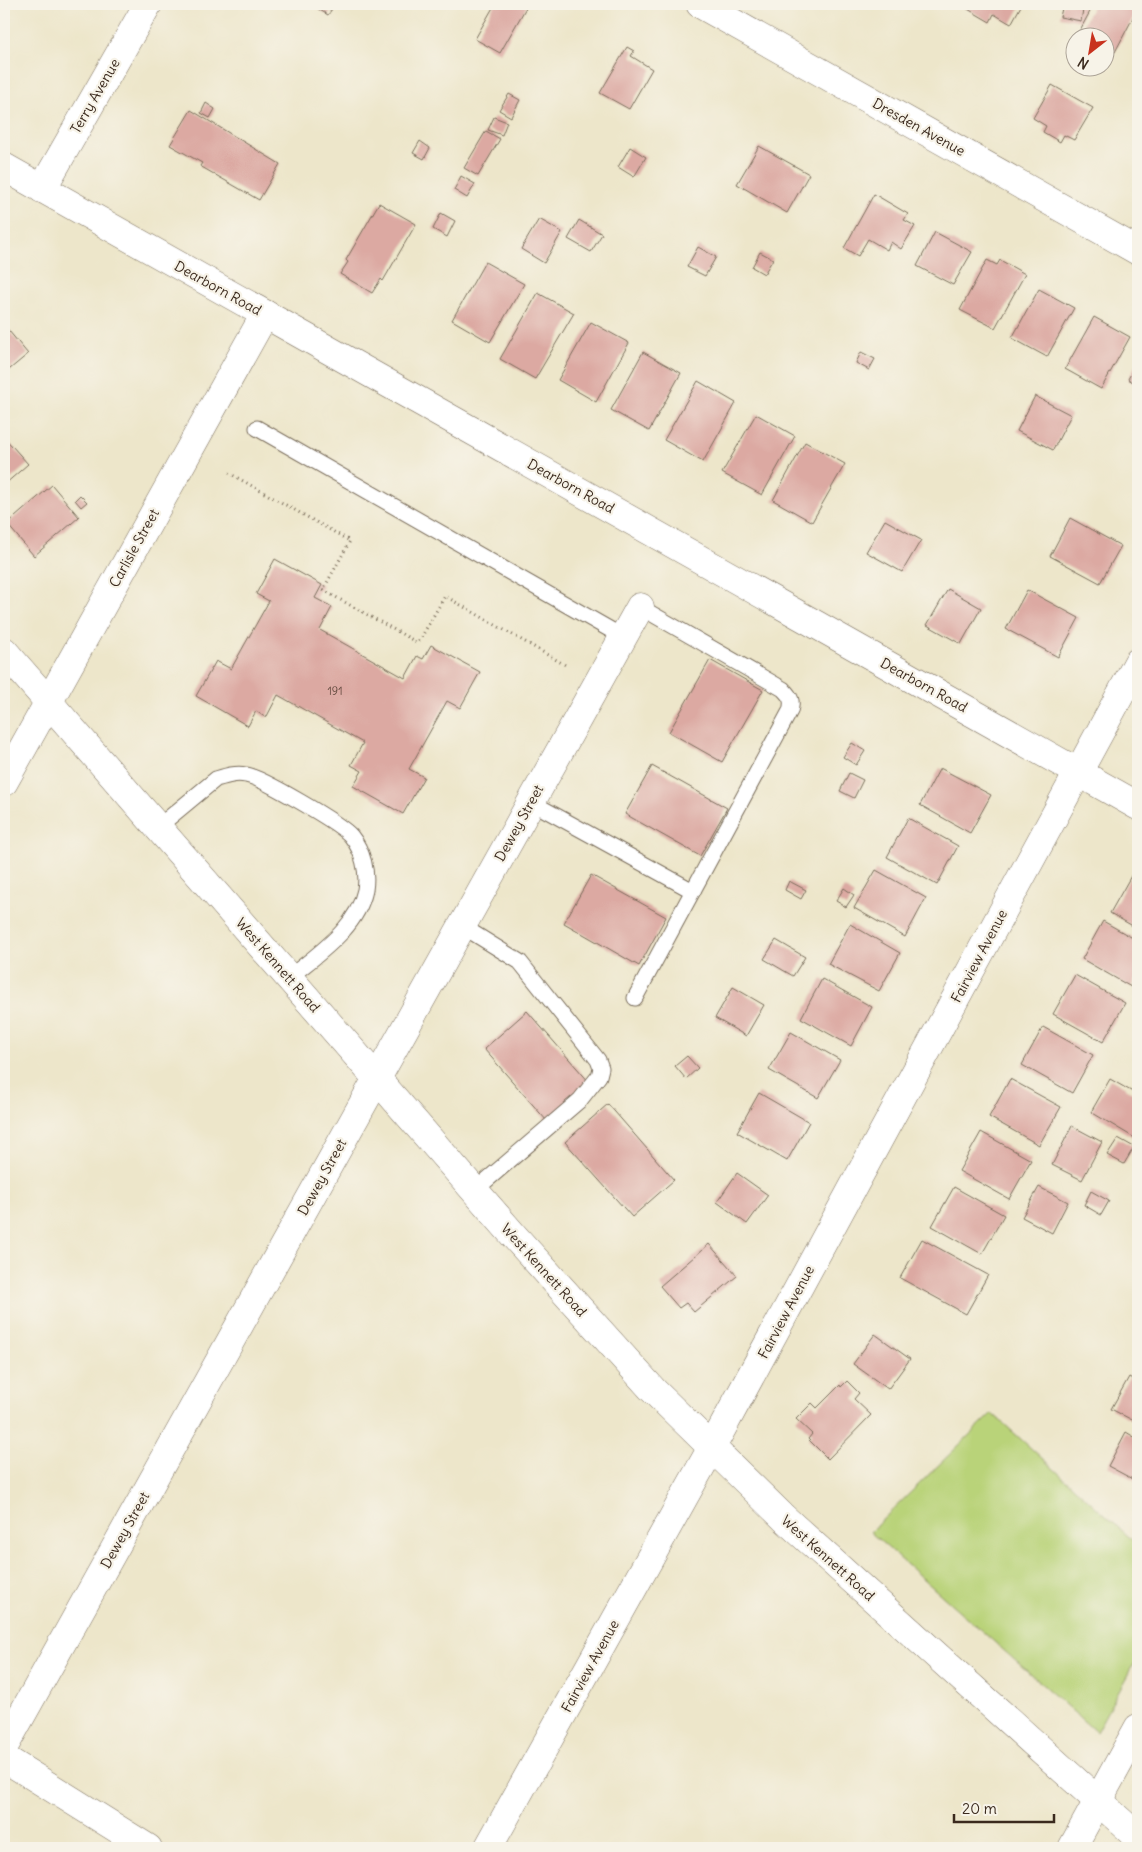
<svg xmlns="http://www.w3.org/2000/svg" width="1142" height="1852" font-family="Delius,sans-serif">
	<style>
		.green { fill: #b9d379; stroke: #7a7e4c }
		.building { fill: #dca9a2 }
		.lines { fill: none; stroke-linecap: round; stroke-linejoin: round }
		.lane-casing { stroke: #796c5a; stroke-width: 17 }
		.street-casing { stroke: #796c5a; stroke-width: 29 }
		.secondary-casing { stroke: #796c5a; stroke-width: 29 }
		.path { stroke: #796c5a; stroke-width: 3; stroke-dasharray: 1 4; stroke-linecap: butt }
		.lane { stroke: #fff; stroke-width: 15 }
		.street { stroke: #fff; stroke-width: 28 }
		.secondary { stroke: #fff; stroke-width: 28 }
		.labels { text-anchor: middle; stroke-width: 4.5; stroke-linejoin: round; paint-order: stroke }
		.number-label { font-size: 11px; fill: #634a3f }
		.street-label { font-size: 14px; fill: #3b2a1e; stroke: #f7f3e8 }
	</style>
	<rect width="100%" height="100%" fill="#f7f3e8"/>
	<filter id="ink" filterUnits="userSpaceOnUse"><feTurbulence type="fractalNoise" baseFrequency=".02" numOctaves="2"/><feDisplacementMap in="SourceGraphic" scale="10" xChannelSelector="R" yChannelSelector="G"/><feConvolveMatrix kernelMatrix="1 2 1 2 8 2 1 2 1" color-interpolation-filters="sRGB"/></filter>
	<filter id="wash" filterUnits="userSpaceOnUse"><feTurbulence type="fractalNoise" baseFrequency=".0096" numOctaves="4" result="noise"/><feDisplacementMap in="SourceGraphic" scale="20" xChannelSelector="R" yChannelSelector="G"/><feGaussianBlur stdDeviation="1.12" result="paint"/><feColorMatrix in="noise" values="0 0 0 0 0 0 0 0 0 0 0 0 0 0 0 0 0 1.4 0 .05"/><feComposite in="paint" operator="in"/></filter>
	<g filter="url(#wash)">
		<rect width="100%" height="100%" fill="#ede6ca"/>
		<polygon class="green" points="992,1413 1138,1545 1138,1656 1096,1732 870,1532"/>
		<g id="blocks">
			<g class="building">
				<polygon points="310,4 335,4 328,15"/>
				<polygon points="495,4 528,4 500,53 475,39"/>
				<polygon points="969,4 1022,4 1011,24 994,14 990,22 966,8"/>
				<polygon points="1063,4 1084,4 1081,21 1060,17"/>
				<polygon points="1094,4 1130,4 1138,8 1115,52 1104,46 1104,38 1089,38 1079,32"/>
				<polygon points="627,47 634,51 631,56 652,69 629,109 600,93"/>
				<polygon points="1052,85 1093,108 1074,140 1064,135 1060,142 1043,132 1046,126 1033,118"/>
				<polygon points="509,94 520,100 511,117 499,110"/>
				<polygon points="206,103 215,109 210,118 201,113"/>
				<polygon points="191,110 280,164 259,200 200,166 202,163 170,145"/>
				<polygon points="494,117 507,122 502,135 488,130"/>
				<polygon points="486,131 500,139 478,176 464,168"/>
				<polygon points="420,141 430,148 424,159 413,153"/>
				<polygon points="759,146 809,174 787,213 737,184"/>
				<polygon points="630,147 646,157 634,177 618,167"/>
				<polygon points="461,176 475,184 467,198 454,190"/>
				<polygon points="874,194 908,214 904,220 915,226 901,249 891,242 887,250 868,239 858,256 844,248"/>
				<polygon points="379,203 416,224 383,281 381,279 372,293 340,274 348,262 346,260"/>
				<polygon points="441,213 455,221 447,237 433,229"/>
				<polygon points="539,219 562,232 544,263 521,249"/>
				<polygon points="579,220 602,234 591,252 568,239"/>
				<polygon points="935,232 972,252 953,285 917,266"/>
				<polygon points="698,247 716,257 705,276 687,267"/>
				<polygon points="760,252 773,259 764,274 752,267"/>
				<polygon points="987,260 997,265 1000,260 1025,274 995,328 960,310"/>
				<polygon points="485,262 524,284 490,342 452,320"/>
				<polygon points="1039,289 1074,308 1047,357 1012,338"/>
				<polygon points="538,293 574,313 535,379 500,359"/>
				<polygon points="1094,317 1130,337 1101,389 1065,369"/>
				<polygon points="591,322 629,343 596,402 558,380"/>
				<polygon points="4,325 28,354 4,374"/>
				<polygon points="643,352 681,373 649,431 611,410"/>
				<polygon points="861,352 875,359 869,370 856,363"/>
				<polygon points="1138,361 1138,385 1128,379"/>
				<polygon points="698,381 736,403 703,462 664,440"/>
				<polygon points="1035,396 1071,415 1053,450 1017,431"/>
				<polygon points="756,414 795,436 762,495 722,473"/>
				<polygon points="4,437 28,464 4,485"/>
				<polygon points="805,442 845,464 812,522 773,500"/>
				<polygon points="52,485 79,517 34,556 7,524"/>
				<polygon points="80,495 87,502 81,507 75,500"/>
				<polygon points="1070,518 1121,546 1100,583 1050,556"/>
				<polygon points="885,520 921,540 902,572 866,552"/>
				<polygon points="275,559 322,585 315,598 332,607 320,630 405,678 417,656 423,659 431,645 480,672 460,708 447,701 409,769 424,777 403,814 353,786 362,771 351,765 363,743 278,695 266,718 256,711 248,726 196,696 216,661 231,669 269,601 256,594"/>
				<polygon points="948,589 981,608 961,644 927,625"/>
				<polygon points="1027,590 1079,618 1058,657 1006,629"/>
				<polygon points="710,660 763,690 722,762 669,732"/>
				<polygon points="852,743 865,751 856,765 843,757"/>
				<polygon points="652,766 727,808 700,856 625,814"/>
				<polygon points="940,768 991,795 970,833 920,805"/>
				<polygon points="849,773 863,780 854,798 840,791"/>
				<polygon points="908,818 958,846 937,885 887,857"/>
				<polygon points="876,870 926,898 905,937 854,908"/>
				<polygon points="1132,874 1138,878 1138,929 1110,913"/>
				<polygon points="591,875 666,917 639,966 564,923"/>
				<polygon points="789,881 806,890 801,899 785,890"/>
				<polygon points="844,888 854,895 846,907 836,901"/>
				<polygon points="1103,921 1138,941 1138,975 1131,987 1082,959"/>
				<polygon points="850,924 900,953 879,991 828,964"/>
				<polygon points="776,940 805,957 793,976 764,959"/>
				<polygon points="1075,975 1125,1003 1103,1042 1053,1014"/>
				<polygon points="822,979 872,1007 851,1046 801,1018"/>
				<polygon points="733,987 764,1005 746,1036 715,1018"/>
				<polygon points="527,1011 590,1083 547,1121 484,1049"/>
				<polygon points="1043,1027 1093,1055 1072,1093 1022,1065"/>
				<polygon points="791,1032 840,1060 818,1098 769,1070"/>
				<polygon points="687,1056 698,1068 686,1079 675,1066"/>
				<polygon points="1010,1079 1061,1107 1039,1145 989,1117"/>
				<polygon points="1110,1079 1138,1095 1138,1140 1091,1112"/>
				<polygon points="759,1093 809,1122 787,1161 737,1132"/>
				<polygon points="608,1104 674,1180 632,1217 565,1142"/>
				<polygon points="1072,1126 1102,1142 1082,1180 1052,1165"/>
				<polygon points="981,1132 1031,1160 1009,1199 959,1171"/>
				<polygon points="1118,1138 1134,1147 1124,1164 1107,1155"/>
				<polygon points="737,1173 768,1195 747,1224 717,1202"/>
				<polygon points="954,1187 1004,1215 982,1254 932,1226"/>
				<polygon points="1039,1187 1068,1202 1052,1233 1022,1217"/>
				<polygon points="1091,1191 1109,1201 1101,1215 1084,1205"/>
				<polygon points="922,1239 988,1275 966,1314 900,1278"/>
				<polygon points="709,1244 737,1276 694,1312 686,1303 679,1308 660,1286"/>
				<polygon points="875,1334 910,1359 888,1389 853,1364"/>
				<polygon points="1129,1377 1138,1382 1138,1423 1111,1409"/>
				<polygon points="847,1381 859,1393 854,1399 871,1415 828,1459 808,1439 812,1434 796,1419 812,1403 817,1408 840,1385 841,1387"/>
				<polygon points="1126,1432 1136,1438 1138,1434 1138,1482 1108,1466"/>
			</g>
		</g>
	</g>
	<g filter="url(#ink)">
		<use href="#blocks" fill-opacity="0" stroke="#796c5a" stroke-width="1"/>
		<g class="lines">
			<g class="lane-casing">
				<g id="lane">
					<polyline points="257,428 623,637"/>
					<polyline points="531,802 693,891"/>
					<path d="M158 827 216 779C226 776 235 773 246 775 261 777 341 824 351 836 363 851 368 872 365 890 357 929 317 954 289 978"/>
					<polyline points="462,926 520,962 598,1060 601,1068 599,1076 580,1100 474,1191"/>
					<path d="M635 998 790 711C793 701 791 697 783 689L640 607"/>
				</g>
			</g>
			<g class="street-casing">
				<g id="street">
					<polyline points="700,4 1138,251"/>
					<polyline points="4,167 1138,806"/>
					<polyline points="42,189 148,4"/>
					<polyline points="4,782 265,314"/>
					<polyline points="4,1747 640,607"/>
					<polyline points="4,1758 148,1848"/>
					<polyline points="488,1848 711,1449 1138,662"/>
					<polyline points="1072,1848 1138,1728"/>
				</g>
			</g>
			<g class="secondary-casing">
				<polyline id="secondary" points="4,651 515,1237 653,1390 784,1518 1138,1837"/>
			</g>
			<polyline class="path" points="229,473 350,541 323,590 418,643 445,596 567,666"/>
			<use href="#lane" class="lane"/>
			<use href="#street" class="street"/>
			<use href="#secondary" class="secondary"/>
		</g>
	</g>
	<g class="labels">
		<g class="number-label">
			<text x="335" y="695">191</text>
		</g>
		<g class="street-label">
			<text transform="translate(95 96) rotate(-60)" y="5">Terry Avenue</text>
			<text transform="translate(919 127) rotate(29)" y="5">Dresden Avenue</text>
			<text transform="translate(218 288) rotate(29)" y="5">Dearborn Road</text>
			<text transform="translate(571 486) rotate(29)" y="5">Dearborn Road</text>
			<text transform="translate(134 548) rotate(-61)" y="5">Carlisle Street</text>
			<text transform="translate(924 685) rotate(29)" y="5">Dearborn Road</text>
			<text transform="translate(519 823) rotate(-61)" y="5">Dewey Street</text>
			<text transform="translate(979 956) rotate(-62)" y="5">Fairview Avenue</text>
			<text transform="translate(278 965) rotate(49)" y="5">West Kennett Road</text>
			<text transform="translate(322 1177) rotate(-61)" y="5">Dewey Street</text>
			<text transform="translate(544 1270) rotate(48)" y="5">West Kennett Road</text>
			<text transform="translate(786 1312) rotate(-62)" y="5">Fairview Avenue</text>
			<text transform="translate(125 1530) rotate(-61)" y="5">Dewey Street</text>
			<text transform="translate(828 1558) rotate(42)" y="5">West Kennett Road</text>
			<text transform="translate(590 1666) rotate(-61)" y="5">Fairview Avenue</text>
		</g>
	</g>
	<rect width="1142" height="1852" fill="none" stroke="#f7f3e8" stroke-width="20"/>
	<g transform="translate(1090 52) rotate(211)"><circle r="24" fill="#f7f3e8" stroke="#aca397"/>
	<path d="M0-4L9 19L0 12L-9 19Z" fill="#c8321e"/>
	<text y="-8" font-size="14" font-weight="bold" text-anchor="middle" fill="#3b2a1e">N</text>
	</g>
	<path d="M954 1814v8h100v-8" fill="none" stroke="#3b2a1e" stroke-width="2.5"/>
	<text x="962" y="1814" font-size="15" fill="#3b2a1e" stroke="#f7f3e8" stroke-width="4" paint-order="stroke">20 m</text>
</svg>
